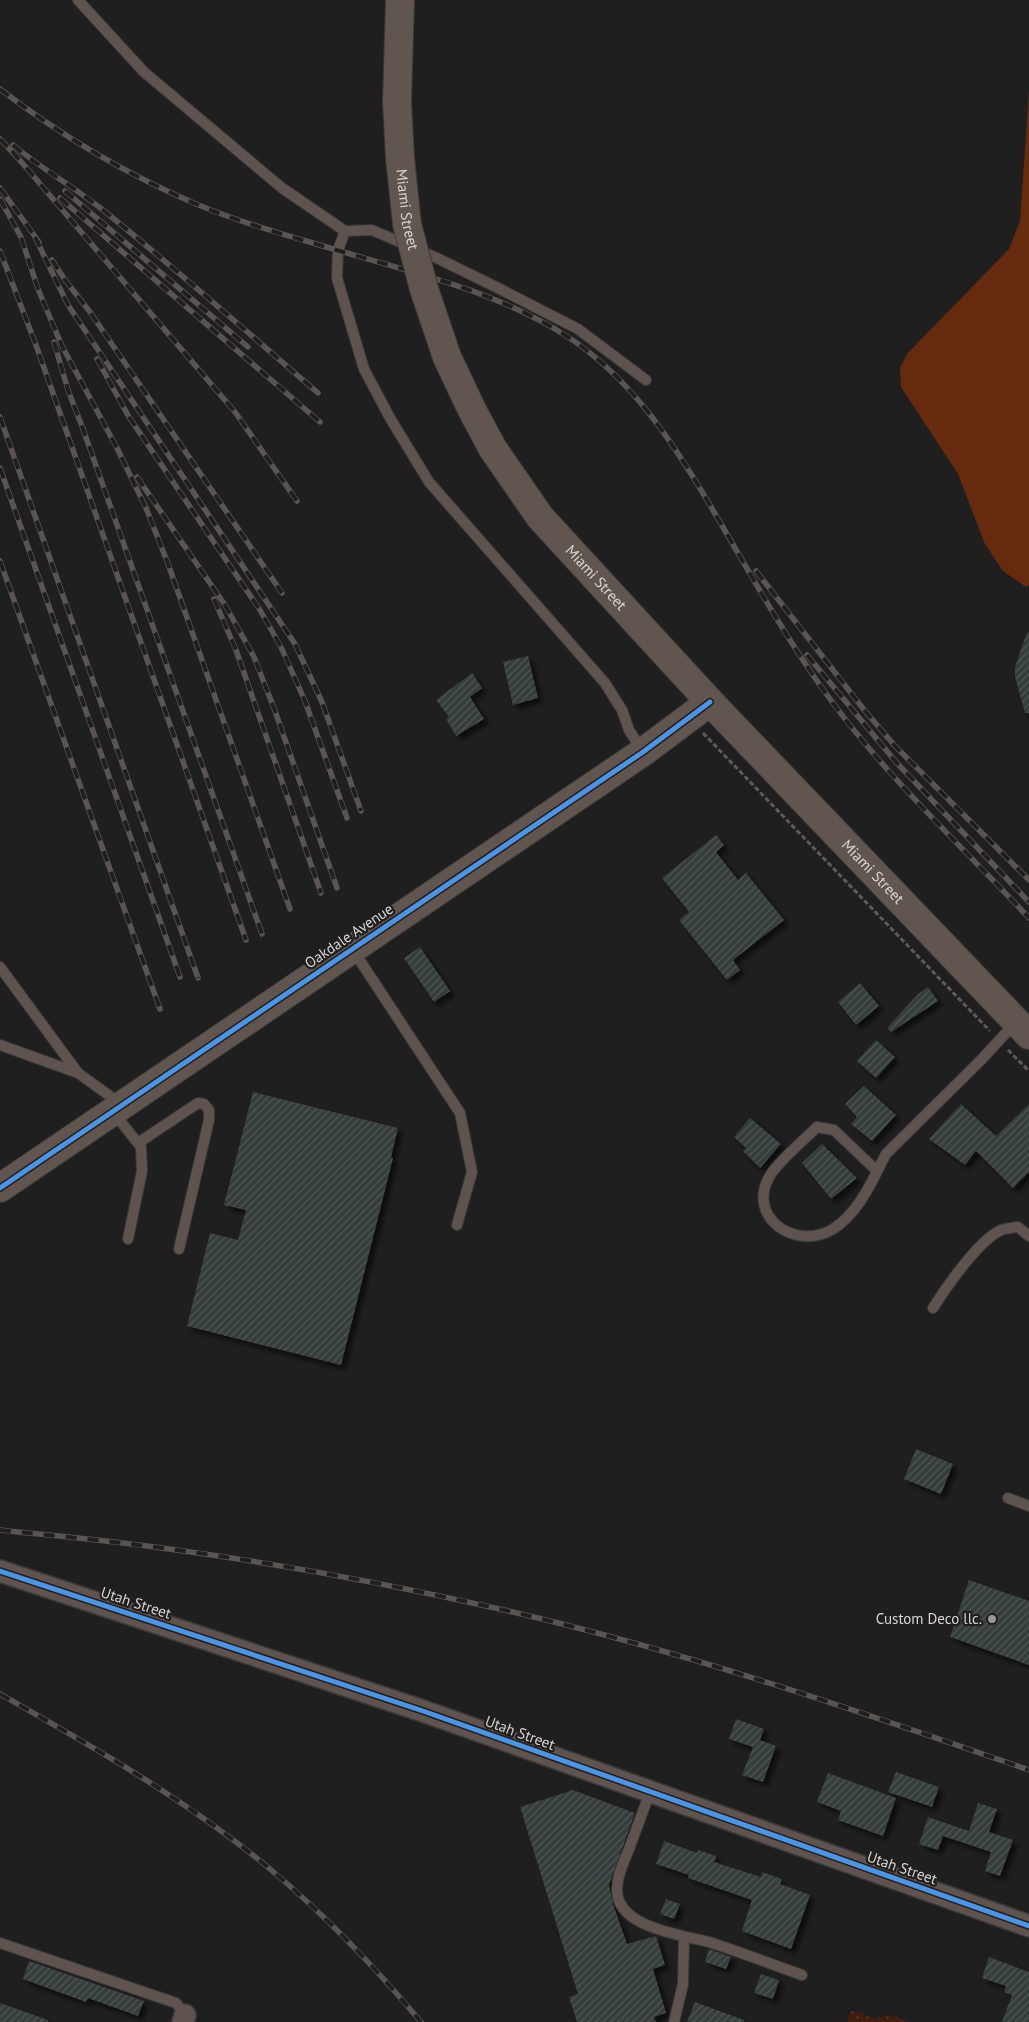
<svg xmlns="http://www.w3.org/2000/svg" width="1029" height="2022" font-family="'PT Sans',sans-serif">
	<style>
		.park { fill: url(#park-dots) }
		.water { fill: #662b0e }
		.building { fill: url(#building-hatch); filter: url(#shadow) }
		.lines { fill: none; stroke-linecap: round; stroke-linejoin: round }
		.lane-casing { stroke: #3a3938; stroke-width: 12 }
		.street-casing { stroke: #3a3938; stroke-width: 24 }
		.secondary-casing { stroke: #3a3938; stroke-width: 30 }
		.path { stroke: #605955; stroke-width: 3; stroke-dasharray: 5 2.5; stroke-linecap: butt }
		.lane { stroke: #5e534f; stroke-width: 10 }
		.street { stroke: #5e534f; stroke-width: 21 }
		.secondary { stroke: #615550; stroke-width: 28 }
		.rail-casing { stroke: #5a5552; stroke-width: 5.5 }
		.rail { stroke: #211e1e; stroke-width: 4; stroke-dasharray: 11; stroke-linecap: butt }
		.secondary-bridge-casing { stroke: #3a3938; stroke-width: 30; stroke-linecap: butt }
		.secondary-bridge { stroke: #615550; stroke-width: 28 }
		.cycleway-casing { stroke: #211e1e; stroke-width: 8 }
		.cycleway { stroke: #4d94e3; stroke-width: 5 }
		.poi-dot { fill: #989695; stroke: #211e1e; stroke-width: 2 }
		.labels { text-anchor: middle; stroke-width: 4.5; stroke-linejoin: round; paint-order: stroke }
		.street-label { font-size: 15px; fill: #d8d6d5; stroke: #211e1e }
		.poi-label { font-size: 15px; fill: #d8d6d5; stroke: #211e1e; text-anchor: end }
	</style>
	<defs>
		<pattern id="park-dots" width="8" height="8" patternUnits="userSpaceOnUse" patternTransform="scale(1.25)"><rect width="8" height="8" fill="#401c0e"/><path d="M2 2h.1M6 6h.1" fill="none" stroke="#5b3c30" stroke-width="1.8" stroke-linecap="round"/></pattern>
		<pattern id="building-hatch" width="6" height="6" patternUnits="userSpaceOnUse" patternTransform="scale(1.25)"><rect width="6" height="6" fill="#353c3c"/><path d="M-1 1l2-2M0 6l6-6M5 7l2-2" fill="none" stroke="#525757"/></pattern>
		<filter id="shadow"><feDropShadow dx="4.5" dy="4.5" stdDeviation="2.5" flood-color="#0009"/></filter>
	</defs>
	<rect width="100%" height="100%" fill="#201f1f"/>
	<polygon class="park" points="851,2010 877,2019 887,2014 910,2022 847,2022"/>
	<polygon class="water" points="1029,91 1029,585 1026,587 1003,571 985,544 958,474 901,387 900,368 907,354 1009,249 1020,221"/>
	<g class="building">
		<polygon points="1027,632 1029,633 1029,713 1025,713 1015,677 1015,667"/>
		<polygon points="528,656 538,698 513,705 503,662"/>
		<polygon points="472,673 482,688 470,697 484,719 456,736 446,719 449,717 436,700"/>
		<polygon points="716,835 724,845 716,852 738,880 746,873 784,920 733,960 740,970 727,980 679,920 689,912 662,878"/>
		<polygon points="420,947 450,991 434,1002 404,958"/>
		<polygon points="860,983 879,1006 856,1025 838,1002"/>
		<polygon points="928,987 938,1001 891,1032 887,1028 918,994"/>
		<polygon points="876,1040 895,1057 876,1078 857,1061"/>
		<polygon points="864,1086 896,1115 872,1141 851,1124 857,1117 845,1104"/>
		<polygon points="253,1092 398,1128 391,1157 393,1158 341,1365 187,1326 210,1233 238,1240 246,1210 224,1205"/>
		<polygon points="961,1104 996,1136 1029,1104 1029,1172 1013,1188 976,1151 965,1165 929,1139"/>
		<polygon points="750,1118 781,1144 760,1168 743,1151 746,1148 734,1137"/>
		<polygon points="822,1144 857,1178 831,1199 802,1163"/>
		<polygon points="916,1449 953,1464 941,1494 904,1479"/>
		<polygon points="969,1580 1029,1601 1029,1665 950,1637"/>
		<polygon points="736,1719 764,1729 760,1740 776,1746 763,1782 742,1775 753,1747 729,1739"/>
		<polygon points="896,1772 939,1787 932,1807 888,1792"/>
		<polygon points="828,1773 896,1798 883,1836 838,1820 841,1811 817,1802"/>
		<polygon points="573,1790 635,1813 609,1885 613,1904 627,1944 656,1936 665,1965 653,1969 666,2013 654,2017 656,2022 577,2022 569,1997 578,1994 520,1807"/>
		<polygon points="978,1803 997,1809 989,1832 1013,1840 1000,1876 985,1871 991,1852 943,1836 938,1850 919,1844 928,1817 969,1831"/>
		<polygon points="664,1841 697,1853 698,1850 716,1856 714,1862 761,1877 762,1872 782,1879 780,1884 810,1895 791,1949 742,1931 752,1900 688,1878 689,1875 656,1864"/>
		<polygon points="666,1899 680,1904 674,1919 660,1914"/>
		<polygon points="709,1949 731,1957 726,1969 705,1962"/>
		<polygon points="989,1957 1029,1972 1029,2022 1002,2022 1012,1995 1004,1992 1006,1986 982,1978"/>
		<polygon points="29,1961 144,2001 138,2016 88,1998 86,2002 23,1979"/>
		<polygon points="761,1974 779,1980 773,1999 754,1993"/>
		<polygon points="695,2002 744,2020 744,2022 687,2022"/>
		<polygon points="0,2003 48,2020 48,2022 0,2022"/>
	</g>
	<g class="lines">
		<g class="lane-casing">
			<g id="lane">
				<polyline points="78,0 144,72 282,188 345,231"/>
				<polyline points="643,752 629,730 622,710 605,683 429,482 390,418 364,369 337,278 338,250 345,231 372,230 437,258 498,288 578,329 646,380"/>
				<polyline points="353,950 460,1113 472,1172 457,1225"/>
				<polyline points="0,967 78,1073"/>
				<polyline points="0,1045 78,1073 121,1104"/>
				<polyline points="113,1112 141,1147 142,1171 128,1239"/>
				<polyline points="138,1143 198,1103 204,1104 209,1110 209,1120 179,1249"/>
				<path d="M877 1171 834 1130 817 1127C805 1139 780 1160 771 1174 744 1216 795 1252 833 1229 859 1213 873 1179 886 1154L981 1060 1016 1022"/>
				<path d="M933 1308C947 1286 977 1243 999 1231 1004 1228 1013 1228 1018 1227L1029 1236"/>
				<polyline points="1008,1498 1029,1506"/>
				<path d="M650 1792C643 1811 636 1830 629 1849 624 1862 617 1875 617 1889 616 1928 683 1935 709 1942 740 1952 771 1964 802 1975"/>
				<polyline points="0,1943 176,2003 185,2015"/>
				<polyline points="674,2022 683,1984 684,1937"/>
			</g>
		</g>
		<g class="street-casing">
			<g id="street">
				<polyline points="0,1571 423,1711 1029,1926"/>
				<polyline points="183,2022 185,2015"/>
			</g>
		</g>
		<g class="secondary-casing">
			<g id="secondary">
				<polyline points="400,158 397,102 400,0"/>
				<path id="s1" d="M447 357 472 410 493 449 540 517 710 702 1029 1035"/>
				<polyline points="0,1188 643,752 710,702"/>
			</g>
		</g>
		<g class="path">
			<polyline points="703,733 990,1031"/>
			<polyline points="1008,1050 1029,1071"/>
		</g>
		<use href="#lane" class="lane"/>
		<use href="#street" class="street"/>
		<use href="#secondary" class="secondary"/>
		<g class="rail-casing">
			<g id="rail">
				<path d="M0 89C60 135 126 174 196 204 234 220 274 232 313 243 397 269 489 287 565 335 632 378 675 445 714 512 749 571 782 632 822 688 881 772 959 843 1029 918"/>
				<polyline points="0,139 17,157"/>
				<path d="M13 145C42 169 74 187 103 210 176 269 247 332 318 393"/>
				<polyline points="12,151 235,412 297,501"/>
				<polyline points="0,188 39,242"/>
				<polyline points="65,191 248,347"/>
				<polyline points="60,198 320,422"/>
				<polyline points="0,199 21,237 38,289 62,346 117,448 146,508 167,561 290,909"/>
				<polyline points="35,237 68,305 295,644 322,702 361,811"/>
				<polyline points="0,251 36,345 246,940"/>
				<polyline points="52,260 65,280 90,312 282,593"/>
				<polyline points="54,342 68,390 83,429 262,934"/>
				<polyline points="97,359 129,417 260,610 281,647 305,701 347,818"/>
				<polyline points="0,417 198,978"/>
				<polyline points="0,468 180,977"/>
				<polyline points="137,477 225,605 254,657 275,711 337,888"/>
				<polyline points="0,561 160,1009"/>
				<polyline points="756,571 865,711 895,746 1029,880"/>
				<polyline points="214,599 236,650 321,893"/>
				<polyline points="807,655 896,762 1029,902"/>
				<path d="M0 1530C56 1536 113 1541 169 1549 281 1564 394 1585 504 1610 683 1651 856 1710 1029 1770"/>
				<path d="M0 1694C93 1747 187 1800 270 1869 325 1915 375 1967 421 2022"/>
			</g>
		</g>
		<use href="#rail" class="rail"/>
		<g class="secondary-bridge-casing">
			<g id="secondary-bridge">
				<path id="s2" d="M400 158 407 224 424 289 447 357"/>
			</g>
		</g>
		<use href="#secondary-bridge" class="secondary-bridge"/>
		<g class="cycleway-casing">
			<g id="cycleway">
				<polyline points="0,1188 643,752 710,702"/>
				<polyline points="0,1571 423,1711 1029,1926"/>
			</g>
		</g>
		<use href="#cycleway" class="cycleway"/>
	</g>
	<circle class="poi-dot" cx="992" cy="1619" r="5"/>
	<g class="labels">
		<g class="street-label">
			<text dy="5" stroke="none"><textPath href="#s2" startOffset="52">Miami Street</textPath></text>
			<text dy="5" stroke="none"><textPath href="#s1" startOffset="268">Miami Street</textPath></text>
			<text dy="5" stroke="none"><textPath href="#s1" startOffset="672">Miami Street</textPath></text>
			<text transform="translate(349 936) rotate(-34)" y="5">Oakdale Avenue</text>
			<text transform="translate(136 1603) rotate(18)" y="5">Utah Street</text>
			<text transform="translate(520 1733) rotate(20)" y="5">Utah Street</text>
			<text transform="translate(902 1868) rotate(19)" y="5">Utah Street</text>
		</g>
		<g class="poi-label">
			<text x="982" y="1624">Custom Deco llc.</text>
		</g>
	</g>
</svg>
